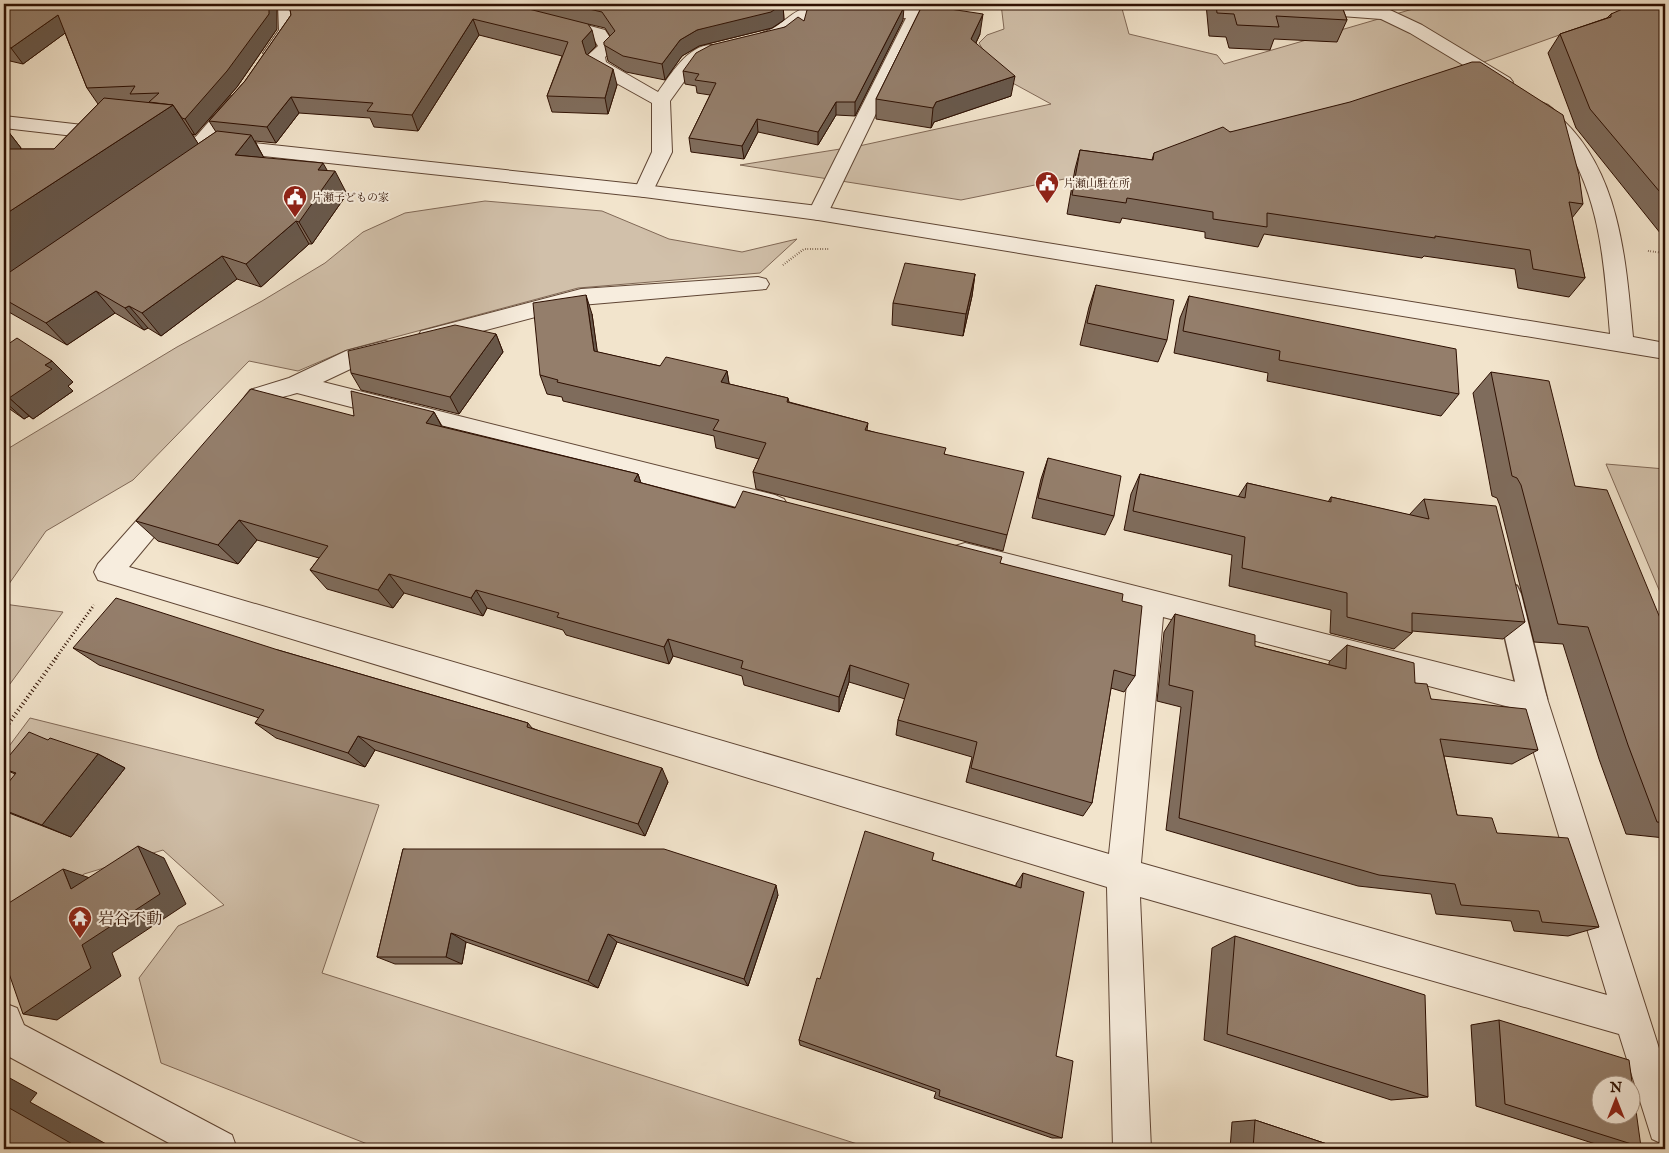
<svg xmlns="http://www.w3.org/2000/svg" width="1669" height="1153" font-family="'IM FELL English','Noto Serif JP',serif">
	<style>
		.green { fill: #d1c0aa; stroke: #806856 }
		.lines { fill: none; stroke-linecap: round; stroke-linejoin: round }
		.service-casing { stroke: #5f4534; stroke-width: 3 }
		.minor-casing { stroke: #5f4534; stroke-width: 2 }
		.tertiary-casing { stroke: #5f4534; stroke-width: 2 }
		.path-far2 { stroke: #2e1002; stroke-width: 2; stroke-dasharray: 0.5 2; stroke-linecap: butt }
		.path-far1 { stroke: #2e1002; stroke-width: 3; stroke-dasharray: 1 2.5; stroke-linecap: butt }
		.path { stroke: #2e1002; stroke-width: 4; stroke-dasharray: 1 3; stroke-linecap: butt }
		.service { fill: #f7edde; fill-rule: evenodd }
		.minor { fill: #f7edde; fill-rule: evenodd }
		.tertiary { fill: #f7edde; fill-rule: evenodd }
		.wall { fill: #7f6c5c; stroke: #2e1002 }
		.shaded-wall { fill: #68584b; stroke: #2e1002 }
		.building { fill: #947e6b; stroke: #2e1002; fill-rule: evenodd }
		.labels { text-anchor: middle; stroke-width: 4; stroke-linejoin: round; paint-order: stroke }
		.far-poi-label { font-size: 11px; fill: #2e1002; stroke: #f7edde; text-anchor: start }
		.near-poi-label { font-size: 16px; fill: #2e1002; stroke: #f7edde; text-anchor: start }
	</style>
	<rect width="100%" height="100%" fill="#f2e4cc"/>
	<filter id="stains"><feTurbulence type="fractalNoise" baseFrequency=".004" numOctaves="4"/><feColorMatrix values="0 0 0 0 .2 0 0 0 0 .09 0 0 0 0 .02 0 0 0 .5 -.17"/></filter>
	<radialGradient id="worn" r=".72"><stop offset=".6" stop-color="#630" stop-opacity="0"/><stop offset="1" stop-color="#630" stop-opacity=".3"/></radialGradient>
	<g class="green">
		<polygon points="1001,4 1123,4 1121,5 1129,34 1217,55 1224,64 1430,4 1646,4 1389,96 1153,161 961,200 740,165 859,146 1051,104 998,75 979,43 987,35 1004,29"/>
		<polygon points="485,201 602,211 669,239 742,252 797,239 760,273 578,288 347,350 298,371 249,361 133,480 46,531 4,591 4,451 177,347 262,301 325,263 363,232 405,213"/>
		<polygon points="1606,464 1665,469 1665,604"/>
		<polygon points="4,604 63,612 4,692"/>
		<polygon points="30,718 379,805 322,973 873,1149 380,1149 161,1063 139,978 178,926 224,905 163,850 84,874 9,934 4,930 4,753"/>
	</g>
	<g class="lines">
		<g class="service-casing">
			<polygon id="service" points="1508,583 1517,586 1521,594 1547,699 1543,708 1533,712 1523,708 1519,699 1495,594 1499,586"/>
		</g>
		<g class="minor-casing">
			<g id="minor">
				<polygon points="278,4 294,4 297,30 278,57 266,57 263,53 279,30"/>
				<path d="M808 7 863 10 917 7 923 8 925 12 828 213 825 218 818 220 811 218 808 213 906 18 863 20 812 17C797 28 781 46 761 41L758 37 761 33C780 29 790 11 808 7Z"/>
				<path d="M557 17 605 30 616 47 605 57 606 62 658 92C672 73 691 39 719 46L722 50 719 54 696 65 670 101 672 152 651 195 644 197 637 195 634 191 652 152V103L591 69 587 56 598 46 593 38 551 26 548 22 551 18Z"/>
				<polygon points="238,94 245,96 247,100 245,104 207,148 193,148 190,144 193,140 231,96"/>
				<polygon points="758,277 766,279 769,284 766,289 581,305 429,345 421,343 418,337 421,331 429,329 581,289"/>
				<path d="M385 341 393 343 397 349 393 355 361 364 323 382 775 495 784 499 788 506 784 513 775 517 297 393C288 396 273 398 266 404 254 415 251 431 231 425L228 418 250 390 289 378 346 351Z"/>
				<path d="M170 490 179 493 183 500 179 507 129 567 1109 854 1135 609 955 562 951 554 955 546 965 543 1544 689 1665 1067V1145L1652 1139 1619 1034 1140 897 1151 1149H1113L1107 887 98 580 94 572 98 564 161 493ZM1163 617 1521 710 1607 995 1141 863Z"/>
				<polygon points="4,1003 17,1008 24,1025 232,1135 237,1149 180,1149 4,1054"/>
			</g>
		</g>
		<g class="tertiary-casing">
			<g id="tertiary">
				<polygon points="1307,4 1390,10 1422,25 1510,78 1513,82 1510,86 1498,86 1410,33 1381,19 1301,13 1299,9 1301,5"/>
				<path d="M1541 102C1551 105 1557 113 1564 121 1621 176 1626 264 1633 337L1665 343V359L818 220 644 197 160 145 153 143 150 139 153 135 160 133 644 185 818 206 1610 334C1605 275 1602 212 1573 158 1562 138 1544 126 1532 108L1534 104Z"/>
				<polygon points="4,116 109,128 116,130 119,134 116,138 109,140 4,128"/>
			</g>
		</g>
		<g class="path-far2">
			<polyline points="1648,251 1665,253"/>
			<polyline points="783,265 804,249 829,249"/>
		</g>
		<polyline class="path-far1" points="55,659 94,605"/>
		<polyline class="path" points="4,730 56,658"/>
		<use href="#service" class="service"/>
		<use href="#minor" class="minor"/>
		<use href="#tertiary" class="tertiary"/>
	</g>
	<g class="wall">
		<polygon points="4,4 277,29 237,87 195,135 192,134 198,144 216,132 209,121 245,81 291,15 289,4 783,4 784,20 772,28 699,46 682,56 665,80 626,72 608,61 604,42 610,36 605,28 588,24 596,46 587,54 617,85 608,114 552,112 547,96 562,56 479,35 418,131 374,127 370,118 299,113 276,143 255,141 264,158 327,171 347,194 312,244 309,244 261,287 237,279 161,336 148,328 144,330 115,313 67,345 7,311 4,307 4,126 21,148 21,149 54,149 98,104 87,88 65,33 23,64 10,61 4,65"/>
		<polygon points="827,4 955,4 954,10 980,34 976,43 1011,96 934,122 931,128 876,119 876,99 922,6 917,5 863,8 835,7 903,20 855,116 836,115 818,145 758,132 744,159 691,152 689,138 710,95 697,93 696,86 685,84 683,71 785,27 804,21 827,7"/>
		<polygon points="1206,4 1341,4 1347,20 1337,42 1274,39 1270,50 1229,48 1226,37 1209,36"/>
		<polygon points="1665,4 1665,239 1576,128 1548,53 1560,34 1607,18 1611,14"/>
		<polygon points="1230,132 1583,204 1572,218 1585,278 1569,297 1518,288 1515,269 1424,256 1422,258 1264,234 1258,247 1205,238 1205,232 1122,218 1120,223 1067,214 1075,169 1080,150 1152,160 1154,153"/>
		<polygon points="975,274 972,296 963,336 892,325 893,303"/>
		<polygon points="1096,285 1167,340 1158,362 1080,345 1089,307"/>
		<polygon points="1189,296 1459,394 1441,416 1267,381 1268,373 1174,353 1180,318"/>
		<polygon points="592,314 597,352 660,366 727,371 729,384 788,398 789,402 868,423 867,430 945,454 1007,535 1003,551 756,489 753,472 759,459 716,448 714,436 563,401 562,397 547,394 540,375"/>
		<polygon points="496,334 503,352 459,414 361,390 351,373"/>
		<polygon points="4,347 52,361 73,382 68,386 73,391 33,419 29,416 24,419 4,405"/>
		<polygon points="1491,372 1575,486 1665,630 1665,838 1626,834 1599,759 1563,644 1534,642 1500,506 1497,498 1492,496 1473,393"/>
		<polygon points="434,412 442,426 638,474 641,483 735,508 1000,563 1122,601 1135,676 1124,692 1111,688 1092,803 1083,816 966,782 972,757 896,735 898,720 905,699 849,682 839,712 744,685 742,676 673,656 669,664 566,635 563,630 487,608 483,616 404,593 393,608 327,589 310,570 319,558 257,540 238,564 158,541 136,521 354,416"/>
		<polygon points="1048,458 1114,516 1105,535 1032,518 1041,479"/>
		<polygon points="1140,474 1238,497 1247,483 1328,502 1331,497 1409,515 1424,499 1525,622 1503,639 1412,631 1412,633 1394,649 1330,633 1331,610 1229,586 1232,555 1124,530 1131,494"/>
		<polygon points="1175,614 1255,646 1329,665 1329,662 1347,645 1415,683 1431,699 1538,750 1512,764 1444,756 1457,815 1497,833 1599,927 1568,936 1514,931 1511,921 1436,914 1431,894 1358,886 1166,830 1181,707 1157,701 1164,632"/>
		<polygon points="73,648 278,650 528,723 532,728 668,782 645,836 375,750 365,767 276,738 255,723 259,718 99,665"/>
		<polygon points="98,754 125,768 71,837 4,811 15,774 4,769 4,762"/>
		<polygon points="403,849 778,895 748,986 617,942 598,988 466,942 462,964 395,964 377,957"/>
		<polygon points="932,860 1016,886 1016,884 1023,873 1056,1056 1062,1138 1052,1138 934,1098 936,1092 800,1045 799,1040 820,979"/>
		<polygon points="1665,918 1665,937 1660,919"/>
		<polygon points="1235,936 1428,1097 1391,1100 1204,1040 1212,948"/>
		<polygon points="1499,1020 1641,1147 1605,1147 1476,1106 1471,1025"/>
		<polygon points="1255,1120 1342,1149 1230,1149 1232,1122"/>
	</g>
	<g class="shaded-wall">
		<polygon points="4,4 55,4 4,9"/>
		<polygon points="269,4 277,4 277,29 237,87 195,135 185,119"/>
		<polygon points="783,4 784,20 772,28 699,46 682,56 665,80 662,64 680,40 697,30"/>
		<polygon points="952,4 955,4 953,17 950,9"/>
		<polygon points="904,7 903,20 855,116 855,102"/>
		<polygon points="983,14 980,34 968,59 971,39"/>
		<polygon points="58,15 68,31 23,64 11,48"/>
		<polygon points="473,19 479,35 418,131 412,115"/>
		<polygon points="592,30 596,46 585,57 582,41"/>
		<polygon points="4,53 10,61 4,65"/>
		<polygon points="613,69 617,85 608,114 605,98"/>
		<polygon points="1015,76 1011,96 934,122 931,128 933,108 936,102"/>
		<polygon points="291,97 299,113 276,143 267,127"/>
		<polygon points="836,102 836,115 818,145 818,132"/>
		<polygon points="173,105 203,151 4,289 4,215"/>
		<polygon points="757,119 758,132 744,159 742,146"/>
		<polygon points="4,126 21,148 4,169"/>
		<polygon points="251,135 264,158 235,155"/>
		<polygon points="323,163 331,177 335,171 347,194 312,244 299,222 318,170"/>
		<polygon points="296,221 309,244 261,287 246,264"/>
		<polygon points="222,256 237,279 161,336 142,313"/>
		<polygon points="975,274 972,296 963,336 966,314"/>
		<polygon points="96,291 115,313 67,345 46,323"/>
		<polygon points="586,295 592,314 600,370 594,351"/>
		<polygon points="129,306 148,328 144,330 125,308"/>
		<polygon points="496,334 503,352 459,414 450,397"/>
		<polygon points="52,361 73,382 68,386 73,391 33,419 9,398 45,365"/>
		<polygon points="727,371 730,389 721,382"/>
		<polygon points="6,395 29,416 24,419 4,401 4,396"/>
		<polygon points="434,412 445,433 426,423"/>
		<polygon points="638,474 644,494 634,481"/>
		<polygon points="239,520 257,540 238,564 218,545"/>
		<polygon points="389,574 404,593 393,608 378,590"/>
		<polygon points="476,590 487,608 483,616 471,598"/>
		<polygon points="668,639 673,656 669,664 664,647"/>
		<polygon points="850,665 849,682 839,712 839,697"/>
		<polygon points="358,736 375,750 365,767 348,753"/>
		<polygon points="98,754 125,768 71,837 42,825"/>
		<polygon points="662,768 668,782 645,836 638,824"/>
		<polygon points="138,846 164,858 186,904 112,953 121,976 57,1020 23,1014 82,945"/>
		<polygon points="63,869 93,879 71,889"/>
		<polygon points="776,885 778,895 748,986 744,979"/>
		<polygon points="451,933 466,942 462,964 446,957"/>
		<polygon points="608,934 617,942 598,988 588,981"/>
		<polygon points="4,1076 6,1076 37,1093 30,1102 108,1145 105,1149 71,1149 4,1105"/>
	</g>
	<g class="building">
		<polygon points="24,4 269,4 269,14 227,71 185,119 182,118 173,105 149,102 159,93 130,94 135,86 87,88 58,15 11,48 4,46 4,6"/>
		<polygon points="289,4 509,4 588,24 592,30 582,41 586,54 613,69 605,98 547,96 568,42 473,19 412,115 367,111 373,103 291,97 267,127 209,121 245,81 291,15"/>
		<polygon points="567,4 655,4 659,5 661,4 783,4 771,12 697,30 680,40 662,64 623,56 604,45 604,42 615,31 602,12"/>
		<polygon points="923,4 952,4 950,9 983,14 971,39 1015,76 936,102 933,108 876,99"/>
		<polygon points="1216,4 1341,4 1347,20 1276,16 1279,27 1237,25 1234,14 1217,13"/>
		<polygon points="1634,4 1665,4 1665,198 1590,109 1560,34 1611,17 1611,14"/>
		<polygon points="812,6 863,9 904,7 855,102 836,102 818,132 757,119 742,146 689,138 716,83 695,80 699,74 683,71 696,53 711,45 785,27 798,17 804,21 807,10"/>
		<polygon points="1472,62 1480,62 1563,115 1579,175 1583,204 1569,202 1585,278 1533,269 1530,250 1435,236 1435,238 1267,213 1267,227 1213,219 1213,212 1127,198 1126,203 1072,195 1080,150 1153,160 1154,153 1223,127 1230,132 1350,102"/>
		<polygon points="104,98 173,105 4,215 4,149 54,149"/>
		<polygon points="217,131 251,135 235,155 323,163 318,170 335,171 299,222 296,221 246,264 222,256 142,313 129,306 125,308 96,291 46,323 4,299 4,276"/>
		<polygon points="905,263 975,274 966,314 893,303"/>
		<polygon points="1096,285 1174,300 1167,340 1087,323"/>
		<polygon points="586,295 594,351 660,366 666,357 727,371 721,382 788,398 787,402 868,423 865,430 946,448 944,454 1024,472 1007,535 753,472 766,443 713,430 719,420 557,382 558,380 540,375 533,303"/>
		<polygon points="1189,296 1456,349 1459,394 1279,360 1280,351 1183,331"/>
		<polygon points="455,325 496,334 450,397 351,373 348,351"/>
		<polygon points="17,338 52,361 45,365 52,369 9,398 6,395 4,396 4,347"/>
		<polygon points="1491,372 1549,381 1575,486 1607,490 1665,630 1665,823 1657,822 1628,745 1588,627 1558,624 1521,485 1517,478 1512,476"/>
		<polygon points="251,389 354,416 351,391 434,412 426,423 638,474 634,481 735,508 743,491 1002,557 1000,563 1123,594 1122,601 1142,606 1135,676 1114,670 1092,803 971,768 977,742 898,720 909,684 850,665 839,697 741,668 743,661 668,639 664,647 557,617 559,613 476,590 471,598 389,574 378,590 310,570 328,546 239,520 218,545 136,521"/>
		<polygon points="1048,458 1121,476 1114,516 1038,498"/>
		<polygon points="1140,474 1245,498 1247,483 1331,502 1331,497 1429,519 1424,499 1496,506 1525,622 1412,613 1412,633 1347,617 1347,593 1242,568 1245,537 1133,511"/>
		<polygon points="116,598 278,650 528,723 527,727 662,768 638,824 358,736 348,753 255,723 264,710 73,648"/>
		<polygon points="1175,614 1255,635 1255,646 1346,669 1347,645 1414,663 1415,683 1427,684 1431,699 1526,709 1538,750 1440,739 1457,815 1492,818 1497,833 1568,838 1599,927 1542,922 1539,911 1461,905 1455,884 1379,875 1179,818 1193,691 1169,685"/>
		<polygon points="29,732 48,740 50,738 98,754 42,825 4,810 4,788 16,773 4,769 4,762"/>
		<polygon points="865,831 934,853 932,860 1021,888 1023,873 1084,892 1056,1056 1073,1061 1062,1138 939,1096 940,1090 799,1040 817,978 820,979"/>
		<polygon points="138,846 160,894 82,945 91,968 23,1014 4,959 4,906 63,869 71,889"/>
		<polygon points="403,849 664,849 776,885 744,979 608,934 588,981 451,933 446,957 377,957"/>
		<polygon points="1235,936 1425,995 1428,1097 1227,1034"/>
		<path d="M1499 1020 1629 1060 1641 1147 1505 1104ZM1602 1086H1632V1116H1602Z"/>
		<polygon points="4,1105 74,1145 71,1149 4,1149"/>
		<polygon points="1255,1120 1342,1149 1253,1149"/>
	</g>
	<defs>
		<g id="civic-pin" transform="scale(1.25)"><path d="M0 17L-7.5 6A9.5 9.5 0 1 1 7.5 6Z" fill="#8f2418" stroke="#f7edde"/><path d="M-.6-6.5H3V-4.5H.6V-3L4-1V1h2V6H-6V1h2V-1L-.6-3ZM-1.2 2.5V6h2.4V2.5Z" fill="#fff"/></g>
		<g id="temple-pin" transform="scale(1.25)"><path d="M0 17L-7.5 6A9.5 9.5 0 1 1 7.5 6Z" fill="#8f2418" stroke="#f7edde"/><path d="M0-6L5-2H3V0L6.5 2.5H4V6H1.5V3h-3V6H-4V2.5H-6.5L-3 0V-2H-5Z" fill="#fff"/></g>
	</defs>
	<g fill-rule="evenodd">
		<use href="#civic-pin" x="1047" y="183"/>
		<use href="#civic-pin" x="295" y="197"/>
		<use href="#temple-pin" x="80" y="918"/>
	</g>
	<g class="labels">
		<g class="far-poi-label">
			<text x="1064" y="187">片瀬山駐在所</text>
			<text x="312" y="201">片瀬子どもの家</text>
		</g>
		<g class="near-poi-label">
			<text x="98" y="924">岩谷不動</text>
		</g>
	</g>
	<rect width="1669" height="1153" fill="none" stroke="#f2e4cc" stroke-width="20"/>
	<rect x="5" y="5" width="1659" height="1143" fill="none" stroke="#2e1002" stroke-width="2.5"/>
	<rect x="10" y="10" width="1649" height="1133" fill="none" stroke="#2e1002"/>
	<g transform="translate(1616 1100)"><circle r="24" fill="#f7edde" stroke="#a79586"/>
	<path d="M0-4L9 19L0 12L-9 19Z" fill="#8f2418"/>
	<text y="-8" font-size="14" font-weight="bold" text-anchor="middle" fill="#2e1002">N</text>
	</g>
	<rect width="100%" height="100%" filter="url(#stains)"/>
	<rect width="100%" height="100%" fill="url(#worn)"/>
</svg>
